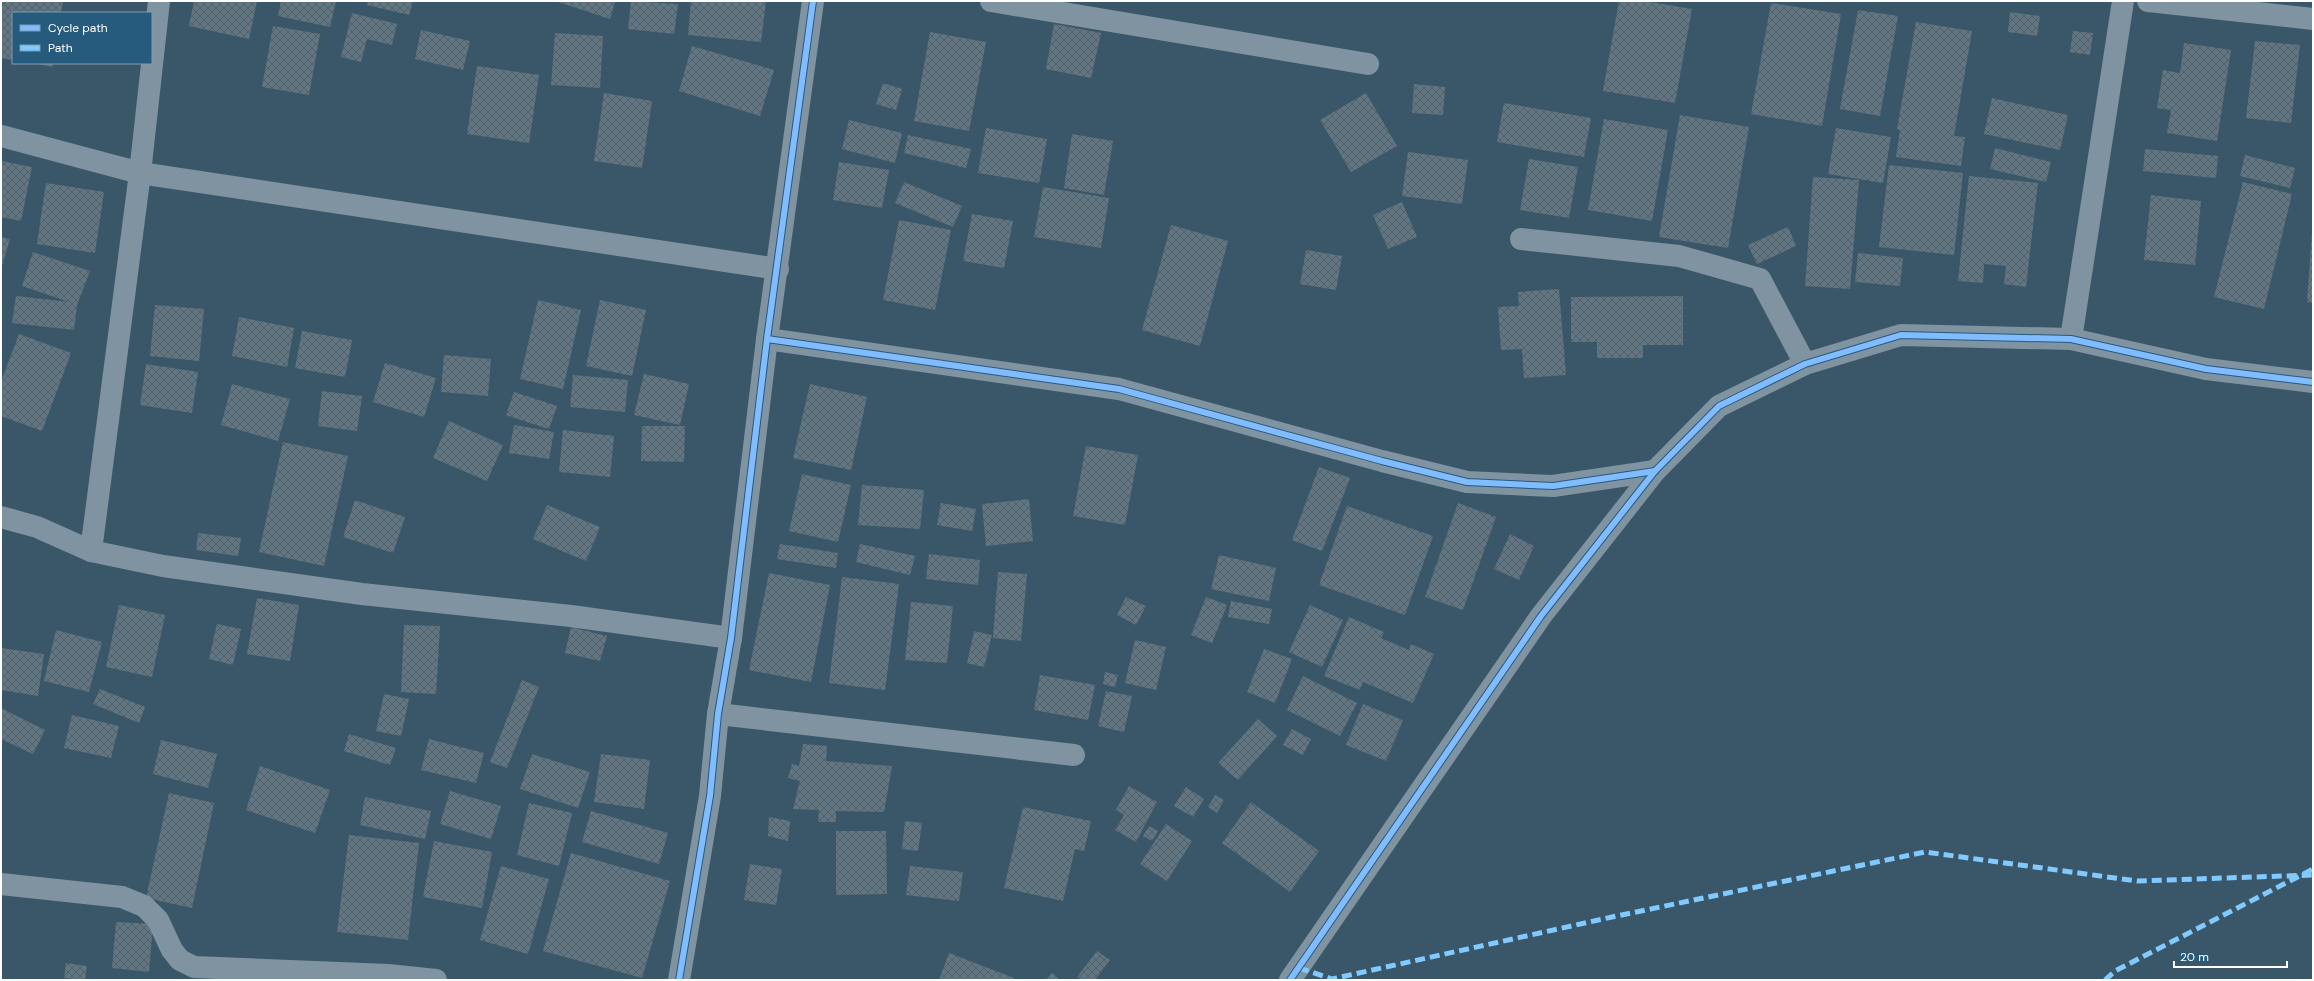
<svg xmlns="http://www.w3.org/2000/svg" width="2314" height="981" font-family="'DM Sans',sans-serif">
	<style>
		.building { fill: url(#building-cross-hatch) }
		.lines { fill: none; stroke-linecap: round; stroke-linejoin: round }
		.street { stroke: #7f93a0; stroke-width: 22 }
		.quiet { stroke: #80caff; stroke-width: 5; stroke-dasharray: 10 5; stroke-linecap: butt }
		.cycleway-casing { stroke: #265b7d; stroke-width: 8 }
		.cycleway { stroke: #80bcff; stroke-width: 6 }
	</style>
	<defs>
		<pattern id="building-cross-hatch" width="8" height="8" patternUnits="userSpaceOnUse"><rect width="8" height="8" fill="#607683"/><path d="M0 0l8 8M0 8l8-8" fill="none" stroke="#555f65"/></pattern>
	</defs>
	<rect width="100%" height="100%" fill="#3a5769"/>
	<g class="building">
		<polygon points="1,1 63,1 61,13 13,13 13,60 1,58"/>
		<polygon points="194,1 257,1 249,39 189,26"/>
		<polygon points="281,1 336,1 330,27 278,16"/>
		<polygon points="368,1 413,1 409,15 367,5"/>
		<polygon points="555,1 615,1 610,19"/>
		<polygon points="631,1 678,4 674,34 628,29"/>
		<polygon points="691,1 766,1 761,42 688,35"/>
		<polygon points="1619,1 1644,1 1692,9 1675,103 1603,91"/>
		<polygon points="1771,3 1841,14 1822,126 1751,114"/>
		<polygon points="1858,10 1898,16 1880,116 1840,109"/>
		<polygon points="2010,12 2040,16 2037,36 2008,32"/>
		<polygon points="352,13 397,24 392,45 367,39 361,62 341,57"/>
		<polygon points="1916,22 1972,31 1954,136 1965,137 1961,166 1896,157 1900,130 1897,129"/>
		<polygon points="1054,24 1101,33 1091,78 1046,69"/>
		<polygon points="273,26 320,34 309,95 262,87"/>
		<polygon points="421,30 470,41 463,70 415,59"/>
		<polygon points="2073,31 2093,33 2090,55 2070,52"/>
		<polygon points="930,32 986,42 969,131 914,121"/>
		<polygon points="555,33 603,36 600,88 551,85"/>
		<polygon points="2255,41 2300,45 2291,123 2246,118"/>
		<polygon points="2184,43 2231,50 2217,141 2167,133 2171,110 2157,108 2163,70 2180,73"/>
		<polygon points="692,46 774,70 760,116 679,91"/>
		<polygon points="35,63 53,63 52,67"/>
		<polygon points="477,66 539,75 529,143 467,134"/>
		<polygon points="883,83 902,89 896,110 876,104"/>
		<polygon points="1414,84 1445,87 1443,115 1412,113"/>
		<polygon points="604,93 652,101 642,168 594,161"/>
		<polygon points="1366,93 1397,146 1351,172 1320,120"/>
		<polygon points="1992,98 2068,115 2060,150 1984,134"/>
		<polygon points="1504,103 1591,118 1584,157 1497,142"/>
		<polygon points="1680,115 1749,127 1728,248 1659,237"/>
		<polygon points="1604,119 1668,130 1652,221 1588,210"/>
		<polygon points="849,120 902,133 895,163 842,149"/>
		<polygon points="986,128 1047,139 1039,183 978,173"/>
		<polygon points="1836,128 1891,137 1883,183 1828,174"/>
		<polygon points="1072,134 1113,141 1104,195 1064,188"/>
		<polygon points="908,135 971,149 966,168 904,153"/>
		<polygon points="1995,148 2051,162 2046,182 1990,169"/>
		<polygon points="2145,149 2218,156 2216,178 2143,171"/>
		<polygon points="1408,152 1468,160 1462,204 1402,196"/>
		<polygon points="2245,155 2295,168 2290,188 2240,176"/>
		<polygon points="1529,159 1578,167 1569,218 1520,210"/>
		<polygon points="1,161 32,167 21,221 1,217"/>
		<polygon points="839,162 889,170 882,208 833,200"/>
		<polygon points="1889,165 1963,173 1954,255 1879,247"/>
		<polygon points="1969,176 2038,183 2026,287 2004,284 2006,266 1984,264 1983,283 1958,281"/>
		<polygon points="1813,177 1859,180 1850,289 1805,286"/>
		<polygon points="904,182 962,206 953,227 895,203"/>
		<polygon points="2243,182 2292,194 2264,309 2214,297"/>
		<polygon points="46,183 104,192 95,253 37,244"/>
		<polygon points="1043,187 1109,198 1101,248 1034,237"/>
		<polygon points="2151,195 2201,201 2195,265 2144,260"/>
		<polygon points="1402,202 1417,237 1388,249 1373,215"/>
		<polygon points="972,214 1013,221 1004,268 963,261"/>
		<polygon points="899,220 951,230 935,310 883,300"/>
		<polygon points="1171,225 1228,241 1200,346 1142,330"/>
		<polygon points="1788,227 1796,246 1757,264 1748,245"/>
		<polygon points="2312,231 2313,231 2313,303 2307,302"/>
		<polygon points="1,237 10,239 1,269"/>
		<polygon points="1306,250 1342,256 1336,290 1300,284"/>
		<polygon points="33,252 90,271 77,305 74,330 12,323 16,296 69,302 22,286"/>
		<polygon points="1858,253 1903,258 1900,286 1855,282"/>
		<polygon points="1559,289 1566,375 1524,378 1522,349 1501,350 1498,307 1519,306 1518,292"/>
		<polygon points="1683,296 1683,345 1643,345 1643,358 1597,358 1597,342 1571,342 1571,297"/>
		<polygon points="538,300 581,310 563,389 520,379"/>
		<polygon points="600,300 646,310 632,376 586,366"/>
		<polygon points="155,305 204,309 199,361 150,356"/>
		<polygon points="239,317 294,328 287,367 232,356"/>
		<polygon points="302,331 352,340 345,377 295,368"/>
		<polygon points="19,334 71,353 42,431 1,416 1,382"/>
		<polygon points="444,355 491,359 488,396 441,392"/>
		<polygon points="385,363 436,378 424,417 373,402"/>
		<polygon points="146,364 198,372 192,413 140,405"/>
		<polygon points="644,374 689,384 680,425 634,415"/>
		<polygon points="573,375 628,380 625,412 570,407"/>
		<polygon points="232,384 290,399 278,441 221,425"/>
		<polygon points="810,384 867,397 851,470 793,458"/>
		<polygon points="322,391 362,396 357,431 318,426"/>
		<polygon points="514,392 557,406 549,429 506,415"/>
		<polygon points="449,421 503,445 487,481 433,458"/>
		<polygon points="514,425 554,432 549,459 509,453"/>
		<polygon points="642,426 685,426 684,462 641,461"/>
		<polygon points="563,430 614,436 610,477 559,472"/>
		<polygon points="283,442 348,456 324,566 259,552"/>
		<polygon points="1086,446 1138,455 1125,525 1073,516"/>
		<polygon points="1319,467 1350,478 1322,551 1292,540"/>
		<polygon points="802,474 851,485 838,542 789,531"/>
		<polygon points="862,485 924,490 920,529 858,525"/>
		<polygon points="1029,499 1033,541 986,546 982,504"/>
		<polygon points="355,500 405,517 393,553 343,537"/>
		<polygon points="941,503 976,509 972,531 937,525"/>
		<polygon points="1458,503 1496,517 1463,610 1425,597"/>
		<polygon points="547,505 600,527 586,561 533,539"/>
		<polygon points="1347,506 1433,536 1405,615 1319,585"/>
		<polygon points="198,533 241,538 238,556 196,550"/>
		<polygon points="1510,534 1534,546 1519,580 1494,569"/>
		<polygon points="780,544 838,553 836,568 777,559"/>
		<polygon points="860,544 915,556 910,575 856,562"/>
		<polygon points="929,554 980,560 978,585 926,579"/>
		<polygon points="1219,555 1276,568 1269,601 1211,589"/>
		<polygon points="998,572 1027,574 1021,641 993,638"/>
		<polygon points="769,573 830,585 811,682 749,670"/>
		<polygon points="842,577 899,584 885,690 829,683"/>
		<polygon points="1126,597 1146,606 1136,625 1117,615"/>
		<polygon points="1206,597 1227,605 1212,643 1191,635"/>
		<polygon points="257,598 299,605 290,661 247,654"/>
		<polygon points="1231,601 1272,609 1269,624 1228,617"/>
		<polygon points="911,602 953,606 947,663 905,660"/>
		<polygon points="119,605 165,615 152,677 106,667"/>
		<polygon points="1310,605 1343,620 1322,667 1289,652"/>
		<polygon points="1349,617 1384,632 1381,638 1409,650 1411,644 1434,654 1413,703 1363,682 1360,690 1324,676"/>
		<polygon points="217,624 241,629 233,665 209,659"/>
		<polygon points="404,625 440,626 436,694 401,692"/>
		<polygon points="571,627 607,636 600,661 565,653"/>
		<polygon points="56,630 102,642 89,692 44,681"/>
		<polygon points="974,631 992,635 984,667 967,663"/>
		<polygon points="1135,640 1166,647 1156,690 1125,683"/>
		<polygon points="1,648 44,654 38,696 1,690"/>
		<polygon points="1264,649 1292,659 1275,703 1247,692"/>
		<polygon points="1105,672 1118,675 1115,687 1103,684"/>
		<polygon points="1040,675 1095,685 1088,720 1034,710"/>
		<polygon points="1303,676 1357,703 1340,736 1287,710"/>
		<polygon points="522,680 539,687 507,768 490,762"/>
		<polygon points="100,689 145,707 139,723 93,704"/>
		<polygon points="1106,691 1132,696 1124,732 1098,726"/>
		<polygon points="384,694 409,699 401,736 376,731"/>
		<polygon points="1363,704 1403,720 1386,761 1346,745"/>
		<polygon points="1,708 45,730 33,754 1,739"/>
		<polygon points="72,715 119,726 111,758 64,748"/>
		<polygon points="1258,719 1277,736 1238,780 1218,763"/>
		<polygon points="1292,729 1311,739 1303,755 1283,745"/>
		<polygon points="349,734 396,748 390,765 344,751"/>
		<polygon points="429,739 484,753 476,783 421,770"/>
		<polygon points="161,740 217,754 208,788 153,774"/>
		<polygon points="803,744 827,746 826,761 892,766 884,812 836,811 836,822 818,822 819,810 793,809 800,781 788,778 792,764 799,766"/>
		<polygon points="532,754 590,772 578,808 520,789"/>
		<polygon points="601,754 650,760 644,809 594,802"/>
		<polygon points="260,766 330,790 315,833 246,810"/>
		<polygon points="1129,786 1157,802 1136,842 1115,830 1124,815 1116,810"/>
		<polygon points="1186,787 1204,799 1193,817 1174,806"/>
		<polygon points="450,791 501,806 491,839 440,824"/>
		<polygon points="169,793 214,803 192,908 146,898"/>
		<polygon points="1215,795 1224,800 1217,813 1208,807"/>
		<polygon points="365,797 431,811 425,839 360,825"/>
		<polygon points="1251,802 1319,851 1290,892 1222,843"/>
		<polygon points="529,803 572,813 559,866 517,855"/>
		<polygon points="1023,807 1091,821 1084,851 1075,849 1063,901 1004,888"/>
		<polygon points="591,811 668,833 659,864 582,842"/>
		<polygon points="769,817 790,821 788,841 768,836"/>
		<polygon points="905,821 922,823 918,851 902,849"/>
		<polygon points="1166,824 1192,841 1167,881 1140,864"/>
		<polygon points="1149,826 1158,831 1152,841 1143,836"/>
		<polygon points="836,831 886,831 887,894 836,895"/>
		<polygon points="349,835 419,843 408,940 337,932"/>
		<polygon points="434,841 492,852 482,908 423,897"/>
		<polygon points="571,853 670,881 642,978 543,951"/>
		<polygon points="750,864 782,869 776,905 744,900"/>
		<polygon points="501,866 549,879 528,954 480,940"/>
		<polygon points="910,866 963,872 959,901 906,895"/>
		<polygon points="116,922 153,924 149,972 112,968"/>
		<polygon points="1097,951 1110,960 1095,980 1082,980 1077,977"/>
		<polygon points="949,953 1014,978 1013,980 939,980"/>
		<polygon points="66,963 87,966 85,980 64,978"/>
		<polygon points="1052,973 1060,980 1046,980"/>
	</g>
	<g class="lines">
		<g class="street">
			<polyline points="991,1 1368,64"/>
			<polyline points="2148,1 2313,19"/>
			<polyline points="1,136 140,173 778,269"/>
			<polyline points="1521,239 1679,256 1760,279 1805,364"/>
			<polyline points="767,339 1119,389 1382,461 1467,482 1553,486 1655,471"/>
			<polyline points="2071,339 2123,1"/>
			<polyline points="1,517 37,527 91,551 163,566 362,594 571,616 731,638"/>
			<polyline points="91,551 140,173 159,1"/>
			<polyline points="718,714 1074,755"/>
			<polyline points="1,884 122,897 144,906 158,920 172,950 180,960 194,967 388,975 436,980"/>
			<polyline points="679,980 710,796 718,714 731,638 767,339 813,1"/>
			<polyline points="1290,980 1541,616 1655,471 1719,406 1805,364 1901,335 2071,339 2206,369 2313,382"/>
		</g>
		<g class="quiet">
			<polyline points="1299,968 1332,979 1612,917 1925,852 2137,881 2313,875"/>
			<polyline points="2105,980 2115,971 2313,869"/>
		</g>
		<g class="cycleway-casing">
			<g id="cycleway">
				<polyline points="767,339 1119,389 1382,461 1467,482 1553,486 1655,471"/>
				<polyline points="679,980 710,796 718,714 731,638 767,339 813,1"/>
				<polyline points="1290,980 1541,616 1655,471 1719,406 1805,364 1901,335 2071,339 2206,369 2313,382"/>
			</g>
		</g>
		<use href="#cycleway" class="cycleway"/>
	</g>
	<rect width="2314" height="981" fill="none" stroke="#ffffff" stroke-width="4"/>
	<rect x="12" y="12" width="140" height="52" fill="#265b7d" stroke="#7d9db1"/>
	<rect x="20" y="25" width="20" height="6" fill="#80bcff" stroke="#7d9db1"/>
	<text x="48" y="32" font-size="12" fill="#ffffff">Cycle path</text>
	<rect x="20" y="45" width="20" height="6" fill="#80caff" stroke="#7d9db1"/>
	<text x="48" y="52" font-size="12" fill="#ffffff">Path</text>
	<path d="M2174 961v6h113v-6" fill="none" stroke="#ffffff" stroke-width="2"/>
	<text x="2180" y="961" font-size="12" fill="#ffffff" stroke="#265b7d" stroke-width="3" paint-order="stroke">20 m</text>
</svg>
